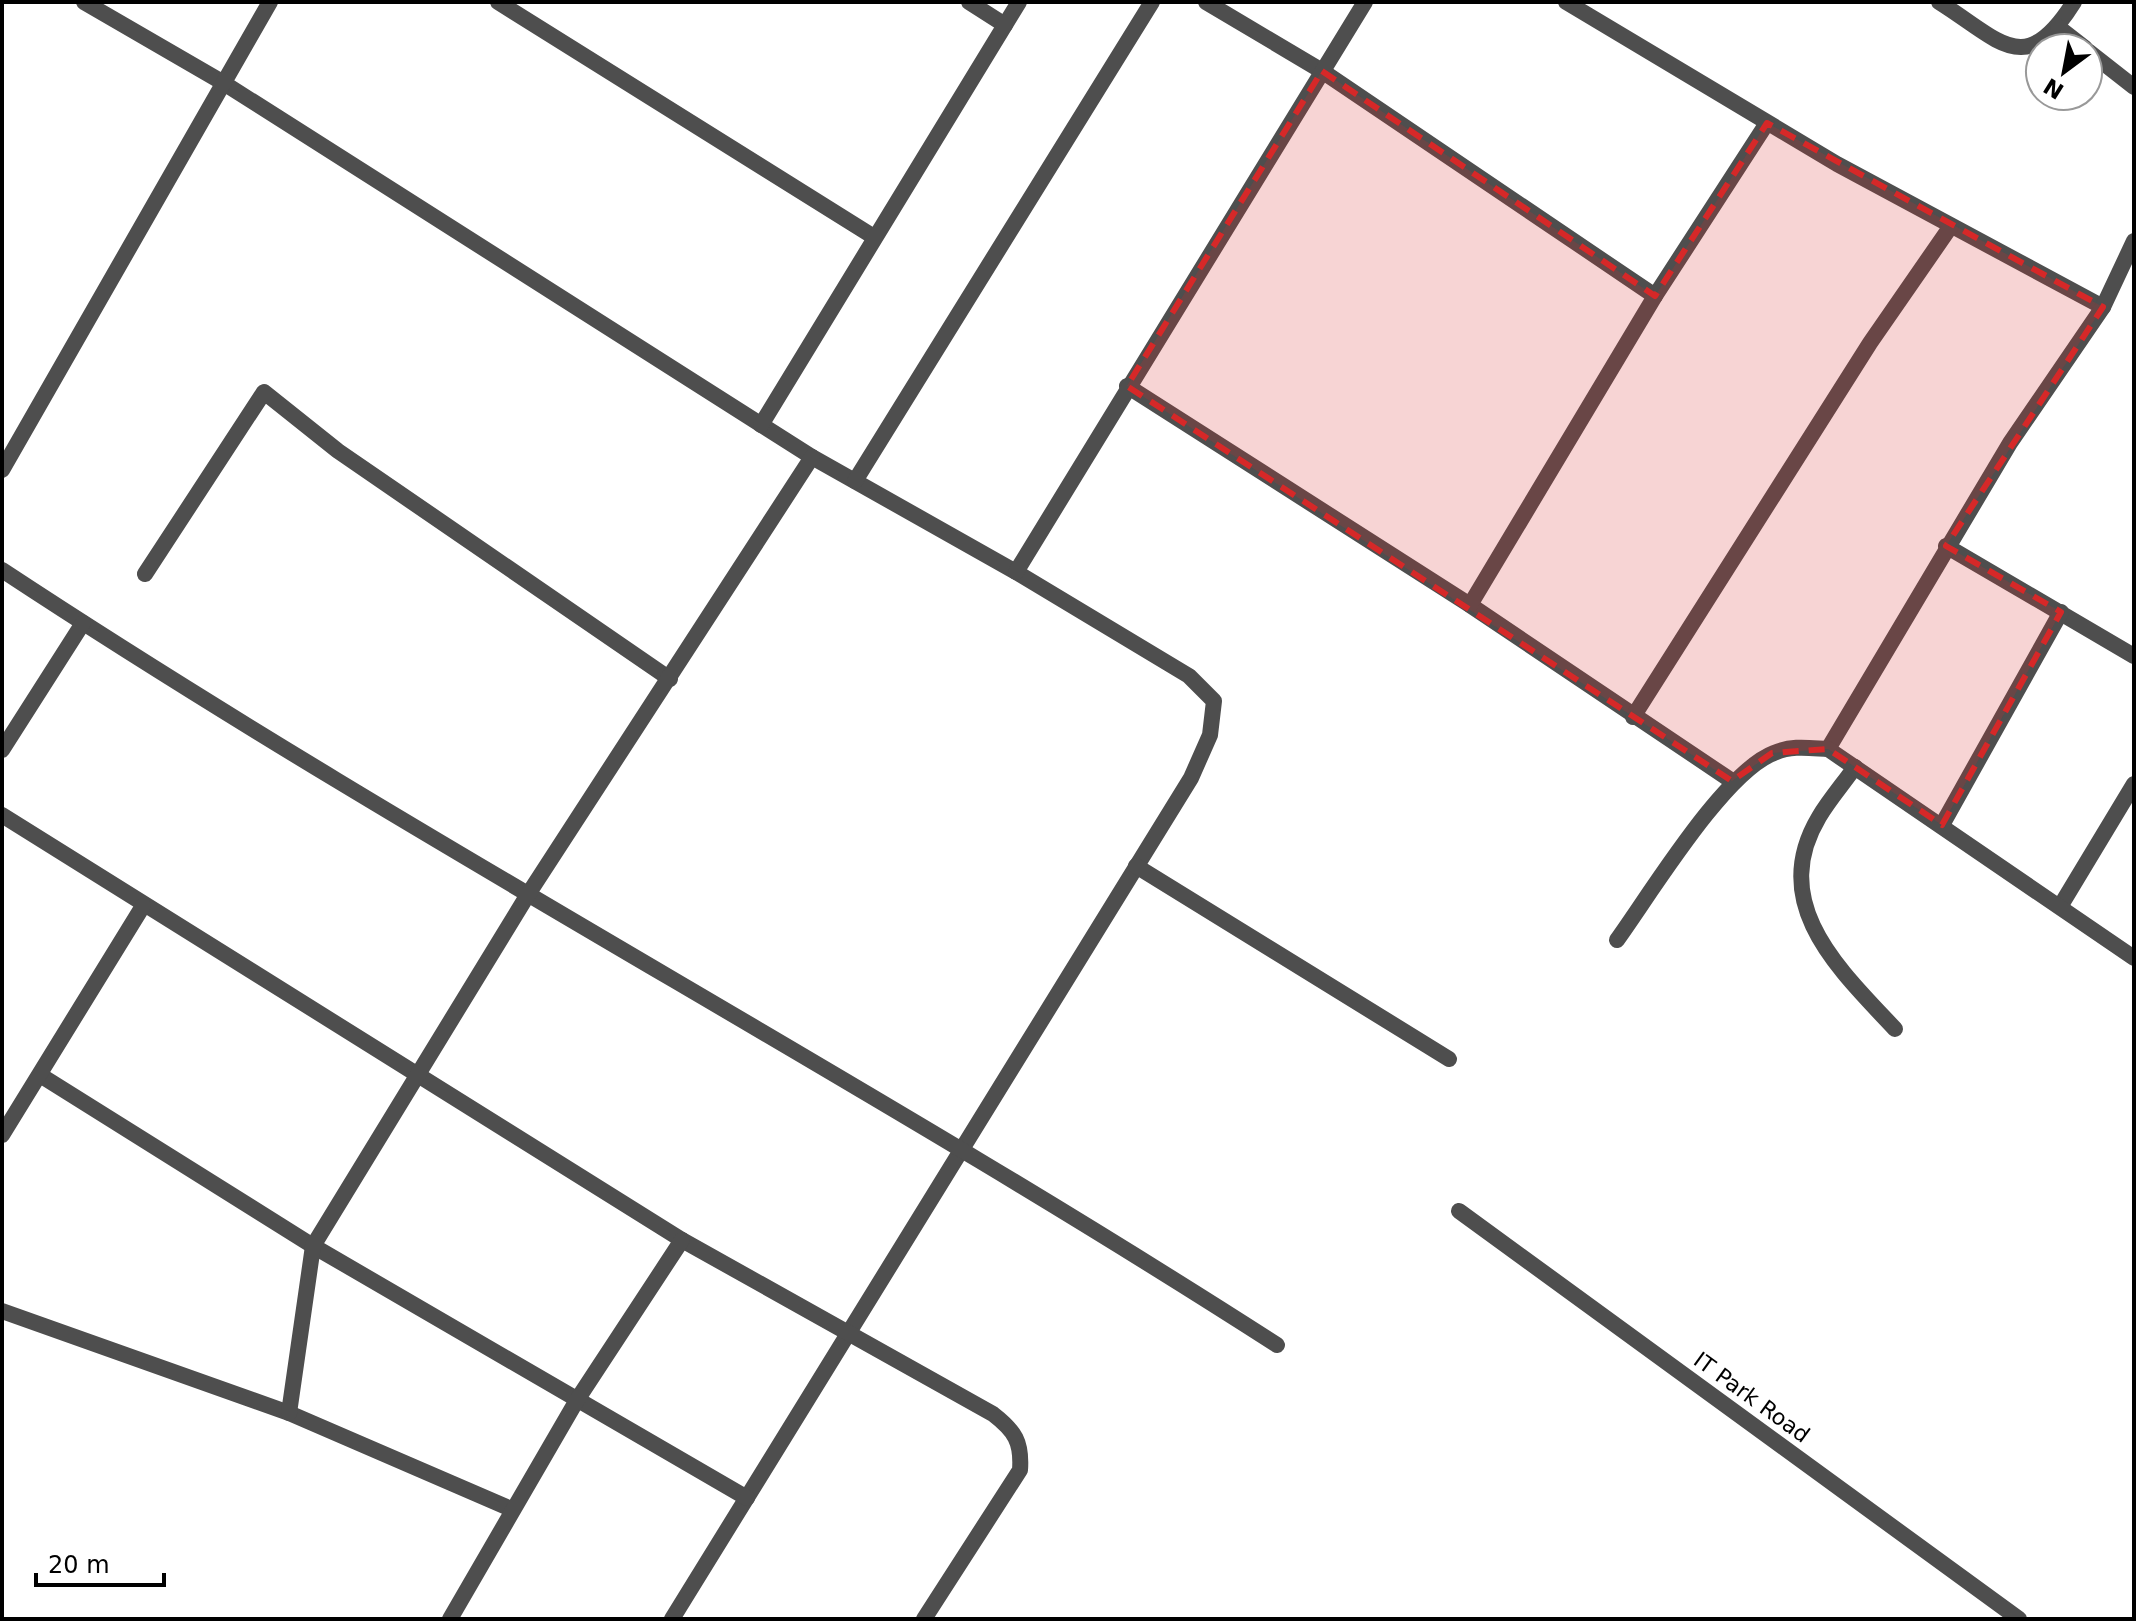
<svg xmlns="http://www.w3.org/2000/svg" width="2136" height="1621" font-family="'DejaVu Sans',sans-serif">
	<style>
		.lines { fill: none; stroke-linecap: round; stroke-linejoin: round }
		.lane { stroke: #4e4e4e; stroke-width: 16 }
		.street { stroke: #4e4e4e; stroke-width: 16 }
		.marked { fill: #d62828; fill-opacity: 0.2; stroke: #d62828; stroke-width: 6; stroke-dasharray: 16 10; stroke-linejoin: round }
		.labels { text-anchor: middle; stroke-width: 6; stroke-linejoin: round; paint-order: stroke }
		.street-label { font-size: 22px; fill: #000; stroke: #fff }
	</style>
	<rect width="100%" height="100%" fill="#fff"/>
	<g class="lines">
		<path class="lane" d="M1855 767C1843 784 1829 800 1819 817 1767 904 1840 970 1895 1029"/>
		<g class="street">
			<polyline points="84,2 222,82 812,457 1016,572 1189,676 1214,701 1210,735 1191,778 672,1619"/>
			<polyline points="498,2 874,237"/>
			<polyline points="969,2 1005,25"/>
			<polyline points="1206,2 1322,71 1655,296"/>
			<polyline points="1566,2 1837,164 2103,307"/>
			<path d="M1939 2C2001 41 2025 80 2074 2"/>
			<polyline points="2058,27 2085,48"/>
			<polyline points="2088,51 2134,87"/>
			<polyline points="1127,386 1470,605 1732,781"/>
			<polyline points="761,425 1019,2"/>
			<polyline points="2,470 270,2"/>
			<polyline points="855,481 1152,2"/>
			<polyline points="1946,546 2134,656"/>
			<path d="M2 570C418 844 859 1076 1277 1345"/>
			<polyline points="1016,572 1365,2"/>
			<polyline points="145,574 264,392 338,451 670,679"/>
			<polyline points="1470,605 1655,296 1767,123"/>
			<polyline points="1633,717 1870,343 1951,226"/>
			<polyline points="1828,749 2010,443 2103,307 2134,241"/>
			<polyline points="2,750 83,623"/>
			<path d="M2 815 682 1240 993 1414C1015 1431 1022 1442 1020 1470L924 1619"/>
			<polyline points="1942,825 2061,612"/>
			<polyline points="1136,866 1449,1059"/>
			<polyline points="2061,905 2134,784"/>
			<path d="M1617 940C1651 893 1724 772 1774 753 1792 745 1809 748 1828 749L2134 958"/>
			<polyline points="40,1075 313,1246 747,1498"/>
			<polyline points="2,1135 143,906"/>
			<polyline points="1459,1211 2019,1619"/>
			<polyline points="2,1311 289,1413 511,1509"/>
			<polyline points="289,1413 313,1246 527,896 812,457"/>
			<polyline points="450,1619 577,1400 682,1240"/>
		</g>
	</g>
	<path class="marked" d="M1322 71 1655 296 1767 123 2103 307 1946 546 2061 612 1942 825 1828 749 1772 753 1732 781 1127 386Z"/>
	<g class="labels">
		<g class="street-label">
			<text transform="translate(1752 1397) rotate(36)" y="8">IT Park Road</text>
		</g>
	</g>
	<rect width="2136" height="1621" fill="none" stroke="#000000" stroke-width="8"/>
	<g transform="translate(2064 72) rotate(212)"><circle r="38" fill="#ffffff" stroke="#999999" stroke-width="2"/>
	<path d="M0-6L14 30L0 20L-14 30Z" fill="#000000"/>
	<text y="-12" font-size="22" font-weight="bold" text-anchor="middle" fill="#000000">N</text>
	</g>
	<path d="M36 1573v12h128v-12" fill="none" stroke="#000000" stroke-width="4"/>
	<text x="48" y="1573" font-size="24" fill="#000000" stroke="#ffffff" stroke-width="6" paint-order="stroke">20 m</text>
</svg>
